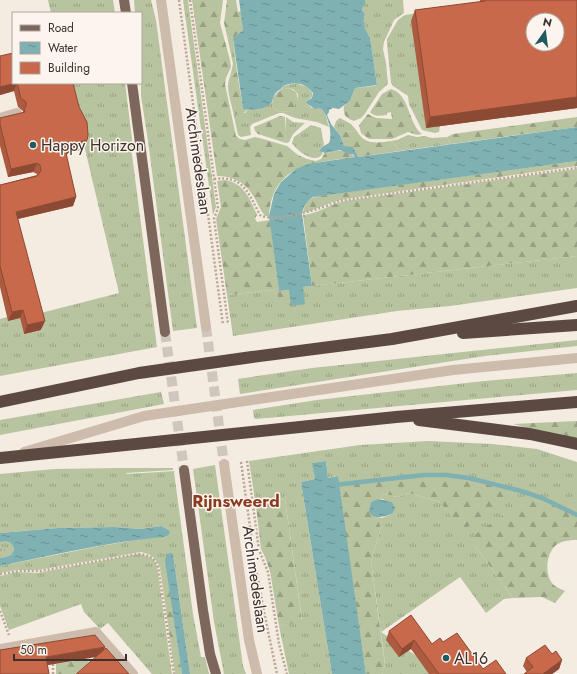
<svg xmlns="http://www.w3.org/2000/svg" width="577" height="674" font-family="Jost,sans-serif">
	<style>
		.grass { fill: url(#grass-tufts) }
		.forest { fill: url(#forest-firs) }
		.water { fill: url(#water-ripples) }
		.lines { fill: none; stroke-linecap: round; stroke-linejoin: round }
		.stream { stroke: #7fb0b2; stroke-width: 4.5 }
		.minor-tunnel { stroke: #cfc6bd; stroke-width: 10; stroke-dasharray: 10 5; stroke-linecap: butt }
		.major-tunnel { stroke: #cfc6bd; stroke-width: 10; stroke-dasharray: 10 5; stroke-linecap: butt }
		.path { stroke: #b9a596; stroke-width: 2.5; stroke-dasharray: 2 2; stroke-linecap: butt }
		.minor { stroke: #cdbbac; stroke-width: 10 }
		.major { stroke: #7d675c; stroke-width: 10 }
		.highway { stroke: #5c4a42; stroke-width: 12 }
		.wall { fill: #ac5a40 }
		.shaded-wall { fill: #8c4a34 }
		.building { fill: #c8694b; stroke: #8c4a34; fill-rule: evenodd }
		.poi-dot { fill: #1f5a5e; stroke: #fbf5ee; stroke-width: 1.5 }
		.labels { text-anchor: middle; stroke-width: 3; stroke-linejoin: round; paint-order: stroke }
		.poi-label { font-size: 16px; fill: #3b302b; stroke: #fbf5ee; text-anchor: start }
		.street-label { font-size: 16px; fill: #3b302b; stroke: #fbf5ee }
		.neighbourhood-label { font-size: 17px; font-weight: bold; fill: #8c3b22; stroke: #fbf5ee }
	</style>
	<defs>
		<pattern id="grass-tufts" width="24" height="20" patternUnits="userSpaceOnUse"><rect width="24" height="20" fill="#b8c4a0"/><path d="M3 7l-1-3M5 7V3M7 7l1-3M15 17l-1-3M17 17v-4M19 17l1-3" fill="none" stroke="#97a083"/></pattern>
		<pattern id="forest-firs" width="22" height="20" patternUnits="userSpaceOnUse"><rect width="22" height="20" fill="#b8c4a0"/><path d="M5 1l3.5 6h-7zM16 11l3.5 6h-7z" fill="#97a083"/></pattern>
		<pattern id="water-ripples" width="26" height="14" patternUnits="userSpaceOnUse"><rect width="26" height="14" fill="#7fb0b2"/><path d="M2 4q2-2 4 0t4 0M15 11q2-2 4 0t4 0" fill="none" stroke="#699091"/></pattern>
	</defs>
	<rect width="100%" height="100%" fill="#f4ebe1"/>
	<g class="grass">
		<polygon points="48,0 113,0 115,13 51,13"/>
		<polygon points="134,0 151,0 156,20 197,328 173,331 148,141 141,96 141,13 135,13"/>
		<polygon points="183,0 188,0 216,207 213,215"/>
		<path d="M365 0H403L404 13 394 20 384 42 383 49 386 63 388 84 379 92 375 86 377 85 370 37C365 31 362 21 365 14L362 10 363 7 365 5Z"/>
		<polygon points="418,13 426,128 440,126 439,132 435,133 422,130 409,104 408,96 393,86 391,83 387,44 387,39 398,20 405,15"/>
		<polygon points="227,36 233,38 237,72 232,74 230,77 233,64"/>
		<polygon points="68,83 125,83 133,147 131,147 157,347 0,376 0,319 7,317 9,321 20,318 24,334 42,330 37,314 119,293 85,149 85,140"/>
		<path d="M296 83 307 87 312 92V97L307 101 306 103 312 108 314 107 315 109 319 107C327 113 326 118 329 127L317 122 295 118 283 113H279L252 124 250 127 251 135 241 137 238 135 233 112 234 113H245L248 109 264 107 272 101V106C277 113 284 111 291 111L298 97V94L293 89 283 88V86Z"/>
		<polygon points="286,117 293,122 305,123 293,134 289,142 286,143 285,133"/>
		<polygon points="340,118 351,124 357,131 342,132 340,135 334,127 336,121"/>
		<path d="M311 125 321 128 324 145 319 150 323 153C316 166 297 151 292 143L294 137Z"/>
		<polygon points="408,135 417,137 424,136 432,138 447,137 449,142 451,144 399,151 395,145 391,141 397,140"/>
		<polygon points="577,256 577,288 450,306 397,311 233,336 227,295 273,290 278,297 303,287"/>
		<polygon points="577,340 577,346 485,356 240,394 238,379 312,368"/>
		<polygon points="577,373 577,390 256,419 254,418 253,410 317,400 484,381"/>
		<polygon points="161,392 164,404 0,435 0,420"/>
		<polygon points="428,441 492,444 537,449 577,462 577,514 568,509 475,546 513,598 504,599 486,613 460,577 381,632 421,659 432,674 382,674 385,665 383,648 371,561 381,528 377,517 382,518 392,514 383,499 380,499 384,494 398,497 409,493 440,502 424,475 338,484 337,476 328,478 326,461 313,463 315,479 301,482 332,674 289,674 279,626 302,620 285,499 256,506 249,461 360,445"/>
		<polygon points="215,465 243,666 246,674 224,674 214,622 193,469"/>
		<path d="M119 468H173V470L126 473 127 474 175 471 174 472 193 614 201 657H205L209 674H190L173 554 165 561 166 563 160 568C157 559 151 554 141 552L38 570H17L0 573V566L95 547 170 534 167 529 161 526 141 529 115 527 58 528 0 533V474L54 469Z"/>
		<path d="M7 541C13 543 15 547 13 553L8 557 0 558V542Z"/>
		<path d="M139 554C147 556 154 557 157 566L172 674H152L108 623 100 629 84 612 81 604 9 630 0 606V576L16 572 37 573Z"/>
	</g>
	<g class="forest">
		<path d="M192 0H223L220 23 230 60 231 67 226 78 225 84 236 136 240 139 245 140 255 137 263 139 287 146 298 155 307 159 316 161 321 159 325 153C335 152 340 148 349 154H352L355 157C314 163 273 163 269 216H265C259 209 257 201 252 194 244 181 231 176 217 176Z"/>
		<polygon points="227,0 236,0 238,12 241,11 243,30 233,38 227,36 224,23"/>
		<path d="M237 72 243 109H248L240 116 233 112C231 100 221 76 237 72Z"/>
		<path d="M375 86 379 92 364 115 361 118 354 121C345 118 343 114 344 106L350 101 355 88Z"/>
		<path d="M283 88C300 88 301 99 291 111 284 111 277 113 272 106 272 97 275 94 283 88Z"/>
		<path d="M391 89C410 94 408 124 422 134L417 135 408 132 392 139H369L361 133 359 125 368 114 376 118 392 119 391 112 387 113V115C381 116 374 117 370 112L382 94Z"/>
		<polygon points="280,116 285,117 285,133 286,143 258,134 255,131 254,127"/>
		<polygon points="577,117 577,127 451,144 449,142 447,137 453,134"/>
		<path d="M357 131C364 145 377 143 391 141L395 145 399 151 358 157 347 148 344 146 340 135 342 132Z"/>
		<path d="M577 161V166L345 199 333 202 307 212H303C305 203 309 198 318 196Z"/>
		<path d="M577 169V256L312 286 303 215C317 214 330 204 345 201Z"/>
		<path d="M225 180C244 183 250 199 257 215L255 219 257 222 270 220 279 291 289 290 291 306 278 297 273 290 227 295 216 219 221 207 217 181Z"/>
		<polygon points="577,421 577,442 513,424"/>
		<path d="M424 475C456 475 490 479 521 491L462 531 440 502 409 493 398 497 384 494 380 499 371 502 375 517H377L381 528 371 561 385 665 382 674H366L338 484Z"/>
		<path d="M533 495 568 509 577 514V540C569 540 559 541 554 547 546 556 545 574 552 583 555 587 561 589 565 591L555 603 542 597 513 598 475 546 474 541 477 533Z"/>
		<polygon points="285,499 302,621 279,626 270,571 265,557 261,549 256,506"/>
		<polygon points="166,563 182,674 175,674 160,568"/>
		<polygon points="86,659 89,662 75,674 56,674 56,664"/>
	</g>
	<g class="water">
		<path d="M239 0H365V5L363 7 362 10 365 14C362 21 365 31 370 37L377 85 355 88 350 101 339 109 333 108 329 110V112L327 115 331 124 340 135 344 146 353 147 358 157 577 127V161L313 197C307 201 303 207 302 214L312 286 303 287 305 304 291 306 289 290 279 291 269 216 274 194 281 182 296 169 308 164 355 157 353 154H348L340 150 325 153 319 151 322 147 329 143C333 134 328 113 320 108L315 109 306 103 307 101 312 98 313 93C305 83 295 81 283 86 282 90 277 90 275 94 273 97 273 100 271 103 265 110 252 110 243 109L233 38 243 30Z"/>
		<polygon points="326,461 328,478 338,476 366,674 332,674 301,482 315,479 312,463"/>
		<path d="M378 499 392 502 395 508 392 514C384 516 375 521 369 512L371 502Z"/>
		<path d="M161 526 167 529 170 532 169 535 163 537C108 542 54 555 0 566V558C7 557 13 556 14 549 12 541 7 541 0 542V533L58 528 115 527 141 529Z"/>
		<polygon points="171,553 173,554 190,674 182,674 165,561 166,554"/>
	</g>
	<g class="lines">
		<polyline class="stream" points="334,485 424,475 446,475 469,478 521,491 542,498 577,515"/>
		<polyline class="minor-tunnel" points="206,327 224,464"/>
		<polyline class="major-tunnel" points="165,332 184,470"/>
		<g class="path">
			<polyline points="179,0 223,325"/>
			<polyline points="190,0 218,208 214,219 228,324"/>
			<path d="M214 179C244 175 248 193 260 215 275 224 323 208 339 201L577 168"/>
			<polyline points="247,461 259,550 268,572 279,644 287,674"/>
			<polyline points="241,462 255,563 264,612 277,674"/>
			<polyline points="0,550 5,550"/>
			<path d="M0 574 20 571H40L138 554C148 555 154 557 158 566L174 674"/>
			<polyline points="0,611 9,635"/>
			<polyline points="53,674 53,663"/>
		</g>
		<g class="minor">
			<polyline points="161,0 206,327"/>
			<polyline points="0,118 17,113"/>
			<polyline points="24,452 144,416 453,370 577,358"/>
			<polyline points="224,464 249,640 257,674"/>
			<polyline points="0,649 96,632 133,674"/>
		</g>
		<g class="major">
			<polyline points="124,0 126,13"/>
			<polyline points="132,83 165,332"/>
			<polyline points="184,470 203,610 210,654 216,674"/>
		</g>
		<g class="highway">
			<polyline points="463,333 577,325"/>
			<polyline points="0,402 139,373 252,357 392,339 577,306"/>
			<polyline points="419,420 530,434 577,444"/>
			<polyline points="0,458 396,417 577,402"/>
		</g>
	</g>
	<g class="wall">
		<polygon points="480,0 577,0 577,108 426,128 411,21 415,10 480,2"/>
		<polygon points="0,56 73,83 84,149 68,153 66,156 76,197 73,206 18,219 41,330 24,334 20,318 8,321 0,287 0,185 37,175 37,174 33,172 8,177 0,146 0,118 23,113 23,111 18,107 14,91 0,95"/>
		<polygon points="389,631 432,644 443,642 483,669 506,674 429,674 411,649 399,657 386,640"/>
		<polygon points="552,654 562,660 559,669 552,674 524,674 527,672 523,666 526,658"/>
	</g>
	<g class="shaded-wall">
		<polygon points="17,83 14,91 0,95 0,87"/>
		<polygon points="577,97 577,108 426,128 430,117"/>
		<polygon points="87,140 84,149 68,153 62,161 66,153 71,144"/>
		<polygon points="37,163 33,172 8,177 11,169"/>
		<polygon points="76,197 73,206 13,220 16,212"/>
		<polygon points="23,310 20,318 8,321 12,312"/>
		<polygon points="45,321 41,330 24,334 27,325"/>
		<polygon points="414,640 411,649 399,657 402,649"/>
		<polygon points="105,647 102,656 43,666 46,657"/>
		<polygon points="562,660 559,669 552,674 543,674"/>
	</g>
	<g class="building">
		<path d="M485 0H577V97L430 117 415 10 485 1ZM533 20H557V44H533Z"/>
		<polygon points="13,53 13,83 17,83 0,87 0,56"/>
		<polygon points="17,83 73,83 79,107 87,122 88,135 87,140 71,144 66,153 76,197 16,212 45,321 27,325 23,310 12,312 0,266 0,185 37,176 41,171 40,165 37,163 11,169 0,124 0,118 25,112 24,109 26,106 26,102 21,98"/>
		<polygon points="411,615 432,644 440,638 443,642 457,633 483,669 496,660 506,674 439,674 414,640 402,649 389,631"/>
		<polygon points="95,635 105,647 46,657 49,674 0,674 0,650"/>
		<polygon points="545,645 552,654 556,651 562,660 543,674 524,674 533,667 526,658"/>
		<polygon points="106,648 129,674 76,674"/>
	</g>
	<g class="poi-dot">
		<circle cx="33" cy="145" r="4"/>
		<circle cx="446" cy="658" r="4"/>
	</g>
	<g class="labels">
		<g class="poi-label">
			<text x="41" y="151">Happy Horizon</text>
			<text x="454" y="664">AL16</text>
		</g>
		<g class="street-label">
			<text transform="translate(199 161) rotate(82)" y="6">Archimedeslaan</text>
			<text transform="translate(256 579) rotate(82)" y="6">Archimedeslaan</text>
		</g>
		<g class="neighbourhood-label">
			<text x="236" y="507">Rijnsweerd</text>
		</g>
	</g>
	<rect x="12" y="12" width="130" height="72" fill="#fbf5ee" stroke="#aea6a0"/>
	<rect x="20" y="25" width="20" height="6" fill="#7d675c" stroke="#aea6a0"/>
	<text x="48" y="32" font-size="12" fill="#3b302b">Road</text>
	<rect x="20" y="42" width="20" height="12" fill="url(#water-ripples)" stroke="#aea6a0"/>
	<text x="48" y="52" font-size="12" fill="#3b302b">Water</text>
	<rect x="20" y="62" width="20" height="12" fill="#c8694b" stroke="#aea6a0"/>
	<text x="48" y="72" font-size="12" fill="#3b302b">Building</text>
	<g transform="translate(545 32) rotate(14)"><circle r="19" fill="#fbf5ee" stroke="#aea6a0"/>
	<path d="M0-3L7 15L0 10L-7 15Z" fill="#1f5a5e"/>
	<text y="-6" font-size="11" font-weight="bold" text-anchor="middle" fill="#3b302b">N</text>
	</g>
	<path d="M14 654v6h112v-6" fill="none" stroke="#3b302b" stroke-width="2"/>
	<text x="20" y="654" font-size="12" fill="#3b302b" stroke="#fbf5ee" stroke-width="3" paint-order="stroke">50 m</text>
</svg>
